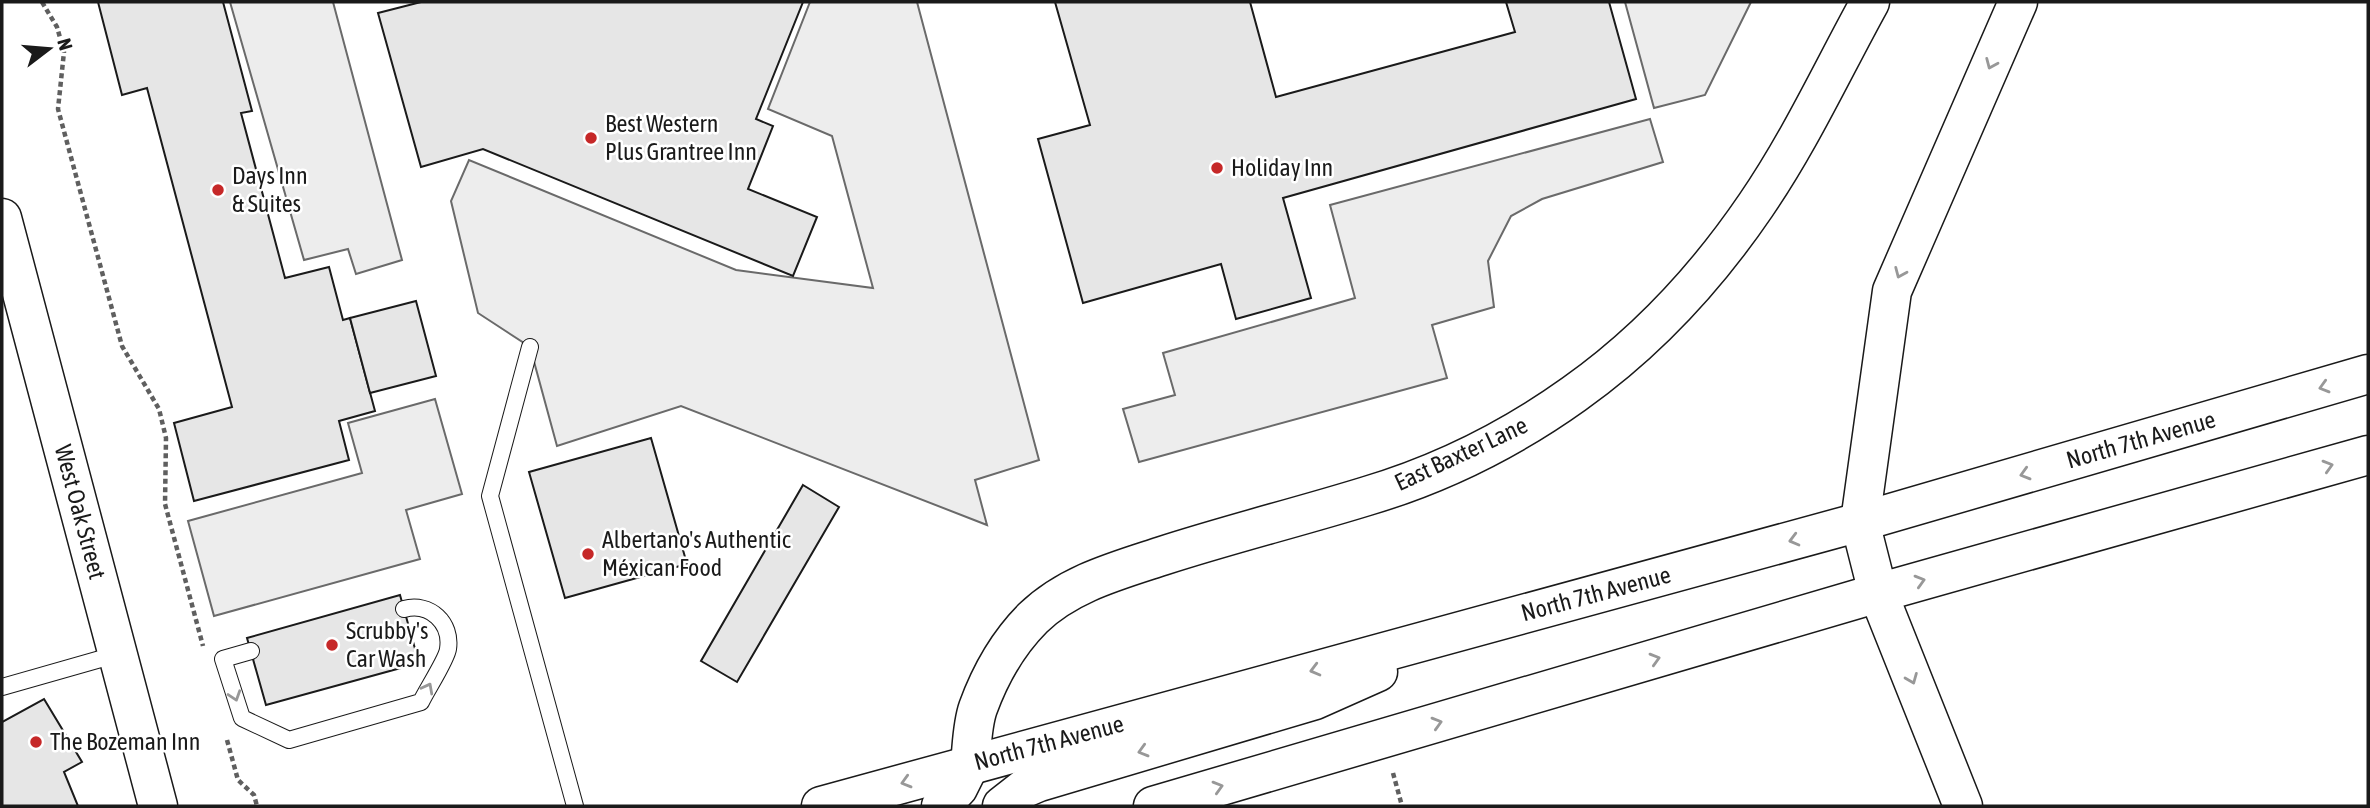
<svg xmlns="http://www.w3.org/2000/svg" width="2370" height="808" font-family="'Asap Condensed',sans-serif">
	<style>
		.parking { fill: #ededed; stroke: #6a6a6a; stroke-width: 2 }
		.building { fill: #e6e6e6; stroke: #1a1a1a; stroke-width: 2 }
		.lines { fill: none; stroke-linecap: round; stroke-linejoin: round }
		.lane-casing { stroke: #1a1a1a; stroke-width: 18 }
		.secondary-casing { stroke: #1a1a1a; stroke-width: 41 }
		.primary-casing { stroke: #1a1a1a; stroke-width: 41 }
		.highway-casing { stroke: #1a1a1a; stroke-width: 41 }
		.path { stroke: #5f5f5f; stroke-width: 4.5; stroke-dasharray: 5 3.5; stroke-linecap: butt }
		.lane { stroke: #fff; stroke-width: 16 }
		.secondary { stroke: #fff; stroke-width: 38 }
		.primary { stroke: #fff; stroke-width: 38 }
		.highway { stroke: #fff; stroke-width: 38 }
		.oneway { stroke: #989898 }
		.poi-dot { fill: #c62828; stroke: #fff; stroke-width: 2.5 }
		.labels { text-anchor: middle; stroke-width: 5; stroke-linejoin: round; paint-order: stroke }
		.poi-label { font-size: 24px; fill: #1a1a1a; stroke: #fff; text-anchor: start }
		.street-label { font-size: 24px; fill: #1a1a1a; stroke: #fff }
	</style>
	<rect width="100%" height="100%" fill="#fff"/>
	<g class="parking">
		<polygon points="230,2 333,2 402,260 356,274 348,249 304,260"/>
		<polygon points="810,2 917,2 1039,460 975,480 987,525 681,406 557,446 530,347 478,313 451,201 469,160 736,270 873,288 832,136 768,109"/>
		<polygon points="1625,2 1751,2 1705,95 1654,108"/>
		<polygon points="1650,119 1663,162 1542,199 1511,216 1488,261 1494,307 1432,325 1447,378 1139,462 1123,409 1175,395 1163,353 1355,298 1330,205"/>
		<polygon points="435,399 462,494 406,510 420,559 214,616 188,521 362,473 348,423"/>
	</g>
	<g class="building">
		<polygon points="98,2 223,2 252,111 241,113 285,278 329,267 343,320 350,318 375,411 339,421 349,460 194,501 174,423 232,407 147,88 122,95"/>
		<polygon points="421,2 803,2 756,119 773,126 748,189 817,217 793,276 483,149 421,167 378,13"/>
		<polygon points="1055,2 1250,2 1276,97 1515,32 1506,2 1609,2 1636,99 1283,198 1311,298 1236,319 1221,264 1083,303 1038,139 1090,125"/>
		<polygon points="416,301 436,376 370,393 350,318"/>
		<polygon points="651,438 687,564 565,598 529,472"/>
		<polygon points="803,485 839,507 737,682 701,661"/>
		<polygon points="400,595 419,663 266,705 247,638"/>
		<polygon points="44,699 82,762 64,772 78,806 2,806 2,722"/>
	</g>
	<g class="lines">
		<g class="lane-casing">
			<g id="lane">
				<polyline points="530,347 490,496 575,806"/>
				<path d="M251 651 223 659 242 718 289 740 421 702C426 691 447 659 448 649 452 623 430 602 404 609"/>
				<polyline points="2,687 118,654"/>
			</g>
		</g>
		<g class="secondary-casing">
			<g id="secondary">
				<polyline points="2,218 158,806"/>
				<path d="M970 764C972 747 972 725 978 708 990 675 1008 643 1033 618 1068 584 1116 571 1162 556 1230 534 1299 517 1367 496 1441 474 1511 439 1574 394 1646 343 1707 277 1756 205 1800 141 1833 69 1870 2"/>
			</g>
		</g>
		<g class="primary-casing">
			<g id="primary">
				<polyline points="821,806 1860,522 2368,374"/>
				<polyline points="941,806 958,788 970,764"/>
				<polyline points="1002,806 1025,788 1039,782 1315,700 1378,672"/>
				<polyline points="1153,806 1878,593 2368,455"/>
			</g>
		</g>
		<g class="highway-casing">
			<polyline id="highway" points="1963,806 1878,593 1860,522 1892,291 2018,2"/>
		</g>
		<g class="path">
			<polyline points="42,2 57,27 64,52 58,109 122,346 159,409 166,438 165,504 203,646"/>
			<polyline points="227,740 238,780 254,795 257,806"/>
			<polyline points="1393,773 1402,806"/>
		</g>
		<use href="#lane" class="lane"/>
		<use href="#secondary" class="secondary"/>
		<use href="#primary" class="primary"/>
		<use href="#highway" class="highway"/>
	</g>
	<defs><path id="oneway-chevron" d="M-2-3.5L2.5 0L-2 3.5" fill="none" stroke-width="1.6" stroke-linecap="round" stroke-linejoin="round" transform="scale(1.75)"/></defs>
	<g class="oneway">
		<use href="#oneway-chevron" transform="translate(1991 64) rotate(113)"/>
		<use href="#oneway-chevron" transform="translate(1900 273) rotate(113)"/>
		<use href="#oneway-chevron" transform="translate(2324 387) rotate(164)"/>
		<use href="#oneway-chevron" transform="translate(2328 466) rotate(-16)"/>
		<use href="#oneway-chevron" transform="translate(2025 474) rotate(164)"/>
		<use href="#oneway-chevron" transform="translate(1794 540) rotate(165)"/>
		<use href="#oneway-chevron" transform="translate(1920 581) rotate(-16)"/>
		<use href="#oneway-chevron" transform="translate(1655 659) rotate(-16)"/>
		<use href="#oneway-chevron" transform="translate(1315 670) rotate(165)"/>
		<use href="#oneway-chevron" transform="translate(1912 679) rotate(68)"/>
		<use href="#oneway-chevron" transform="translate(428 688) rotate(-62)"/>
		<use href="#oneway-chevron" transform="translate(235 696) rotate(72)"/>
		<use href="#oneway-chevron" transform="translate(1437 723) rotate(-16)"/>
		<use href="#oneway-chevron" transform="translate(1143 751) rotate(164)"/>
		<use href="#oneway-chevron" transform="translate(906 782) rotate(164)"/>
		<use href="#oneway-chevron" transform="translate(1218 787) rotate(-16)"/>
	</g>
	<g class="poi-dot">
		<circle cx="591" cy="138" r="7"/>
		<circle cx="1217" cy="168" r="7"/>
		<circle cx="218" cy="190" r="7"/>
		<circle cx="588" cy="554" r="7"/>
		<circle cx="332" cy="645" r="7"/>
		<circle cx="36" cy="742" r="7"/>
	</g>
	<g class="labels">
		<g class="poi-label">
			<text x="605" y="132">Best Western<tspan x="605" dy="28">Plus Grantree Inn</tspan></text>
			<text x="1231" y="176">Holiday Inn</text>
			<text x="232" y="184">Days Inn<tspan x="232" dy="28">&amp; Suites</tspan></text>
			<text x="602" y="548">Albertano's Authentic<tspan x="602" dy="28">Méxican Food</tspan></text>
			<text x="346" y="639">Scrubby's<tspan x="346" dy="28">Car Wash</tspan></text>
			<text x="50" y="750">The Bozeman Inn</text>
		</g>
		<g class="street-label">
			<text transform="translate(2141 440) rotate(-16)" y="8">North 7th Avenue</text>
			<text transform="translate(1461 454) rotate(-25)" y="8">East Baxter Lane</text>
			<text transform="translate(80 512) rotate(75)" y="8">West Oak Street</text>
			<text transform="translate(1596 594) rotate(-15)" y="8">North 7th Avenue</text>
			<text transform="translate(1049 743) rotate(-15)" y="8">North 7th Avenue</text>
		</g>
	</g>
	<rect width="2370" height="808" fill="none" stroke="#1a1a1a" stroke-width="7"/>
	<g transform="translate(49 49) rotate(74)" stroke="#ffffff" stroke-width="5" paint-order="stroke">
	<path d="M0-5L12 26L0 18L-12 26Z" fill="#1a1a1a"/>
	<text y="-10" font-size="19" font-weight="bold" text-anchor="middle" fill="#1a1a1a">N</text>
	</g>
</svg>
